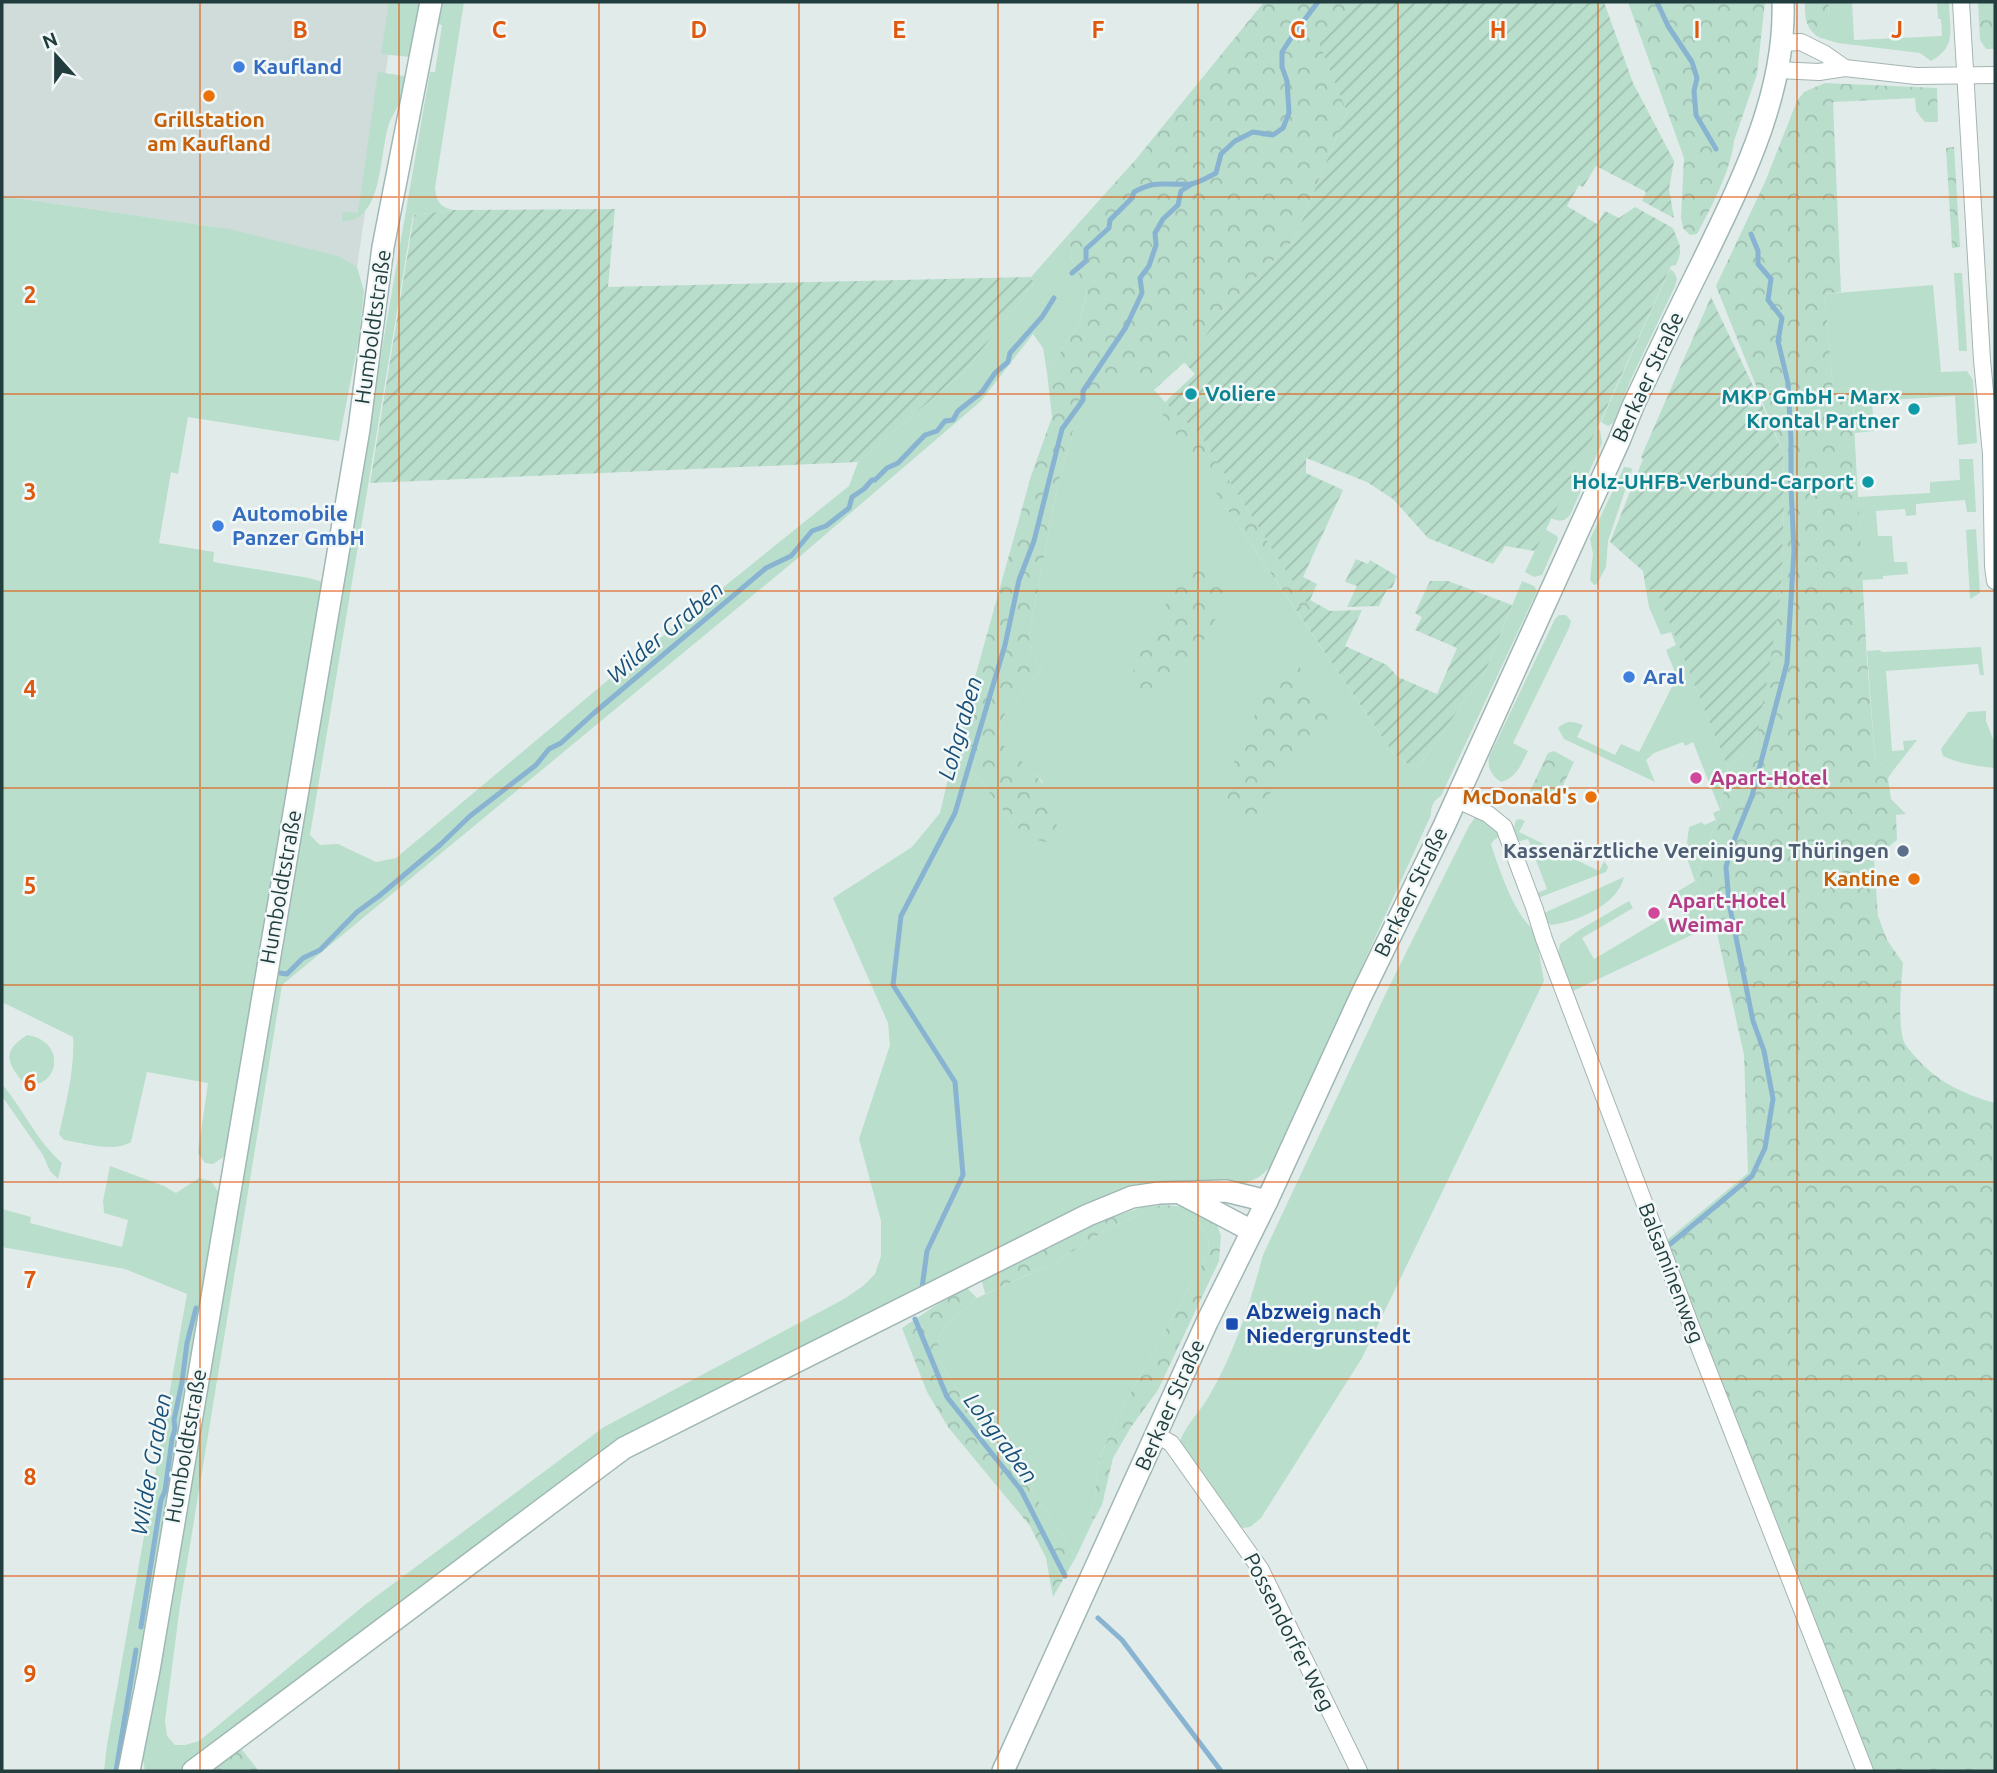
<svg xmlns="http://www.w3.org/2000/svg" width="1997" height="1773" font-family="Ubuntu,sans-serif">
	<style>
		.built { fill: #cfdcd9 }
		.grass { fill: #b9decc }
		.forest { fill: url(#forest-crowns) }
		.garden { fill: url(#garden-furrows) }
		.lines { fill: none; stroke-linecap: round; stroke-linejoin: round }
		.stream { stroke: #88b4d2; stroke-width: 5 }
		.street-casing { stroke: #a4b4b3; stroke-width: 18 }
		.secondary-casing { stroke: #9fb8b5; stroke-width: 24 }
		.street { stroke: #fff; stroke-width: 16 }
		.secondary { stroke: #fff; stroke-width: 21 }
		.grid { fill: none; stroke: #de580e; stroke-width: 2; stroke-opacity: 0.55 }
		.shop-dot { fill: #3f7fe0; stroke: #f2f8f7; stroke-width: 2.5 }
		.food-dot { fill: #e8710a; stroke: #f2f8f7; stroke-width: 2.5 }
		.culture-dot { fill: #0f9aa8; stroke: #f2f8f7; stroke-width: 2.5 }
		.hotel-dot { fill: #d1479c; stroke: #f2f8f7; stroke-width: 2.5 }
		.service-dot { fill: #5c6f8a; stroke: #f2f8f7; stroke-width: 2.5 }
		.transit-dot { fill: #1a4fb4; stroke: #f2f8f7; stroke-width: 2.5 }
		.labels { text-anchor: middle; stroke-width: 5; stroke-linejoin: round; paint-order: stroke }
		.shop-label { font-size: 21px; font-weight: bold; fill: #366cbe; stroke: #f2f8f7; text-anchor: start }
		.food-label { font-size: 21px; font-weight: bold; fill: #c56008; stroke: #f2f8f7; text-anchor: end }
		.street-label { font-size: 21px; fill: #213d3d; stroke: #f2f8f7 }
		.culture-label { font-size: 21px; font-weight: bold; fill: #0d838f; stroke: #f2f8f7; text-anchor: end }
		.hotel-label { font-size: 21px; font-weight: bold; fill: #b23c85; stroke: #f2f8f7; text-anchor: start }
		.service-label { font-size: 21px; font-weight: bold; fill: #4e5e75; stroke: #f2f8f7; text-anchor: end }
		.transit-label { font-size: 21px; font-weight: bold; fill: #164399; stroke: #f2f8f7; text-anchor: start }
		.water-label { font-size: 23px; font-style: italic; fill: #1a517a; stroke: #f2f8f7 }
		.grid-label { font-size: 23px; text-anchor: middle; font-weight: bold; fill: #de580e; stroke: #f2f8f7; stroke-width: 5; stroke-linejoin: round; paint-order: stroke }
	</style>
	<defs>
		<pattern id="forest-crowns" width="20" height="18" patternUnits="userSpaceOnUse" patternTransform="scale(1.75)"><rect width="20" height="18" fill="#b9decc"/><path d="M2 6a3 3 0 1 1 6 0M12 15a3 3 0 1 1 6 0" fill="none" stroke="#9fbfb0"/></pattern>
		<pattern id="garden-furrows" width="10" height="10" patternUnits="userSpaceOnUse" patternTransform="scale(1.75)"><rect width="10" height="10" fill="#b9decc"/><path d="M-1 1l2-2M0 10L10 0M9 11l2-2" fill="none" stroke="#9fbfb0"/></pattern>
	</defs>
	<rect width="100%" height="100%" fill="#e1ecea"/>
	<polygon class="built" points="2,2 396,2 357,267 216,227 2,196"/>
	<g class="grass">
		<polygon points="389,2 419,2 410,57 381,54"/>
		<path d="M441 2H464L435 188C436 201 440 207 453 210L413 215 310 835 320 845 338 844 376 862 396 858 602 685 849 486 858 462 965 371 1034 283 1031 277 1069 234 1072 261 1087 289 1080 322 1047 373 1043 348 1033 334 981 401 804 553 282 985 180 1606 165 1721 167 1736 175 1745H185L199 1741 366 1604 604 1427 844 1299 863 1286 875 1274 881 1256V1221L859 1139 890 1045 888 1023 833 898 912 847 940 813 955 749 1016 827 1043 782 999 741 1000 724 1005 714 1041 671 1031 652 1029 635 1057 488 1073 431 1132 369 1393 753 1416 770 1485 672 1522 581 1534 586 1537 591 1441 796C1433 801 1431 806 1431 815L1276 1155C1274 1160 1271 1166 1268 1169 1244 1196 1201 1181 1169 1182 1151 1183 1134 1187 1116 1192L619 1440 412 1592 188 1765 178 1771H145L143 1759 157 1669 327 666 430 72H435L442 25 437 24Z"/>
		<path d="M1829 2H1852L1854 40 1942 36 1941 19H1938L1937 2H1949C1949 29 1958 46 1931 61L1920 53 1838 43 1818 37 1828 19Z"/>
		<path d="M378 72 411 77C408 93 397 106 390 121 378 152 385 222 342 221L343 212 358 213Z"/>
		<path d="M2 196 229 229 338 256 357 267 364 291 359 338 339 441 188 417 178 474 171 472 159 543 214 552 213 562 309 578 323 582 237 1085 228 1154 213 1164 205 1163 198 1153 208 1083 147 1072 131 1142C113 1153 84 1143 64 1140L59 1134C66 1103 75 1069 73 1037L2 1002Z"/>
		<polygon points="1670,269 1674,272 1677,279 1675,286 1632,377 1613,423 1608,426 1601,422"/>
		<polygon points="1954,273 1962,273 1967,351 1959,351"/>
		<polygon points="1933,285 1941,372 1967,371 1973,380 1977,443 1958,445 1955,396 1872,401 1874,431 1855,433 1852,388 1833,390 1825,294"/>
		<path d="M1597 429 1600 430 1602 443 1570 515C1563 523 1559 521 1550 518Z"/>
		<polygon points="1959,459 1973,459 1976,512 1967,512 1965,500 1916,504 1916,515 1906,516 1905,509 1876,511 1878,536 1892,536 1894,562 1907,562 1908,574 1883,576 1883,579 1862,580 1858,497 1930,493 1930,482 1960,480"/>
		<polygon points="1624,467 1631,468 1632,470 1608,541 1606,567 1597,584 1594,585 1590,580 1593,554 1590,539"/>
		<polygon points="1545,529 1557,536 1558,539 1542,575 1534,577 1525,572"/>
		<polygon points="1976,529 1980,593 1970,599 1966,530"/>
		<path d="M1656 588 1728 768 1720 810 1695 881 1715 924 1571 992 1558 953 1560 944 1581 929 1629 901 1633 908 1582 938 1594 959 1663 918 1674 936 1690 927 1672 895 1695 881 1687 858 1693 854 1687 843 1689 827 1702 822 1704 825 1716 820 1713 813 1720 810 1693 742 1685 746 1683 742 1654 753 1646 760 1655 782 1564 739 1558 728C1567 720 1572 721 1583 725L1577 737 1615 755 1621 744 1639 752 1677 677 1666 650 1676 645 1671 632 1661 635 1649 607 1646 590Z"/>
		<path d="M1559 615H1566L1571 621 1569 628 1513 743 1528 751C1521 765 1516 778 1501 782 1492 776 1487 768 1489 757L1555 619Z"/>
		<polygon points="1981,647 1984,675 1980,675 1978,664 1886,671 1892,751 1904,750 1903,741 1917,740 1892,772 1875,758 1867,651 1879,650 1883,652"/>
		<path d="M1986 711V721L1995 744V768C1977 766 1959 764 1943 756L1941 749 1968 712Z"/>
		<path d="M1480 814 1501 835 1493 841 1491 845C1500 870 1514 915 1535 931L1544 981 1362 1358 1261 1518 1250 1527 1243 1528 1236 1523 1180 1441C1187 1423 1200 1412 1209 1396 1235 1352 1250 1303 1263 1255L1386 993 1469 826 1476 816Z"/>
		<polygon points="1520,819 1525,821 1519,832 1599,871 1604,861 1608,867 1606,872 1538,898 1537,893 1547,889 1528,839 1517,842 1513,831 1516,820"/>
		<path d="M1624 877C1618 905 1576 922 1551 925L1547 922 1544 913Z"/>
		<path d="M27 1035C67 1041 60 1089 25 1085 8 1064 0 1052 27 1035Z"/>
		<path d="M2 1084C24 1110 35 1139 62 1163L58 1179 50 1171 43 1155 4 1099H2Z"/>
		<polygon points="110,1166 164,1186 176,1193 199,1178 211,1181 219,1193 121,1771 104,1771 107,1745 187,1294 125,1269 2,1247 2,1209 31,1217 30,1223 122,1247 128,1220 104,1213 103,1201"/>
		<polygon points="1143,1213 1183,1213 1200,1224 1208,1236 1209,1252 1120,1412 1099,1459 1091,1525 1076,1557 1027,1484 968,1408 938,1358 938,1342 943,1329 977,1298 1054,1263 1109,1228"/>
	</g>
	<g class="forest">
		<path d="M1264 2H1353L1320 43 1347 112 1294 240 1226 307 1189 358 1154 390 1177 415 1197 430 1314 614 1290 601 1132 370 1073 431 1057 488 1029 635 1031 652 1041 671 1005 714 1000 724 999 741C1028 768 1073 799 1051 843L1037 840 1016 827 955 749 1031 476 1052 417 1047 373 1080 322 1087 290 1072 261 1069 234 1137 158Z"/>
		<path d="M1628 2H1765L1757 74 1734 141C1731 170 1711 208 1697 234L1690 235 1683 228 1681 217 1684 158Z"/>
		<path d="M1805 2H1829L1828 19 1818 37C1805 27 1805 18 1805 2Z"/>
		<polygon points="1978,2 1995,2 1995,49 1986,49 1980,40"/>
		<path d="M1825 83 1937 88 1938 122H1925L1916 111 1915 98 1833 102 1841 292 1825 294 1833 390 1852 388 1867 660 1875 758 1892 772 1888 778 1891 799 1906 814 1896 815 1897 840 1874 858 1878 916 1887 940 1903 963C1901 984 1898 1018 1903 1039 1904 1044 1909 1049 1912 1053 1934 1080 1962 1094 1995 1103V1771H1856L1655 1250 1748 1173 1744 1055 1715 924 1695 881 1720 810 1728 768 1755 744 1781 593 1784 503 1783 453 1716 286 1765 182 1797 101 1804 92Z"/>
		<polygon points="1954,147 1960,247 1952,248 1946,148"/>
		<polygon points="1203,555 1213,566 1225,589 1212,628 1178,675 1147,704 1139,703 1133,696 1133,674 1138,653 1193,556"/>
		<polygon points="1286,654 1296,662 1333,716 1300,747 1255,816 1236,818 1227,804 1223,788 1251,723"/>
		<polygon points="1554,751 1574,762 1555,802 1530,791 1548,753"/>
		<polygon points="1164,1205 1187,1207 1204,1215 1217,1225 1221,1236 1219,1261 1158,1390 1131,1427 1113,1458 1102,1505 1091,1525 1099,1459 1120,1412 1209,1252 1208,1236 1200,1224 1183,1213 1143,1213 1109,1228 1054,1263 985,1294 982,1281 1086,1227 1142,1207"/>
		<polygon points="967,1288 977,1298 943,1329 938,1342 938,1358 968,1408 1027,1484 1076,1557 1053,1597 1046,1558 1030,1526 948,1427 927,1392 902,1328 935,1306"/>
		<polygon points="242,1750 259,1771 205,1771 232,1751"/>
	</g>
	<g class="garden">
		<path d="M1353 2H1604L1633 83 1674 161 1669 189 1674 218 1642 201 1646 192 1596 166 1583 187 1579 185 1567 206 1597 224 1605 211 1619 218 1635 207 1673 228C1679 244 1684 248 1676 265L1671 266 1597 429 1535 551 1505 546 1493 564 1428 538 1393 499 1367 482 1306 458V473L1343 490 1303 577 1317 584 1310 600 1330 611 1362 610 1345 646 1387 665 1398 677 1437 694 1457 648 1415 630 1422 617 1415 613 1430 581H1448L1512 605 1485 672 1416 770 1393 753 1290 601 1313 613 1197 430 1177 415 1165 402 1195 374 1184 362 1189 358 1226 307 1294 240 1347 112 1319 43Z"/>
		<polygon points="615,209 608,287 1031,277 1034,283 965,371 858,462 370,483 414,215 453,210"/>
		<polygon points="1711,297 1764,409 1783,453 1784,503 1781,593 1765,693 1755,744 1728,768 1656,589 1646,590 1643,571 1610,542 1643,459 1641,457"/>
		<polygon points="1356,559 1368,564 1370,560 1397,576 1392,588 1387,589 1379,606 1347,607 1357,586 1345,582"/>
	</g>
	<g class="lines">
		<g class="stream">
			<polyline points="1657,2 1668,26 1692,62 1697,78 1694,91 1696,115 1716,149"/>
			<path d="M1072 273 1086 261V249L1109 228 1110 220 1132 198 1134 192C1158 179 1165 186 1190 184 1199 183 1208 177 1216 173L1221 154 1235 141 1253 132 1273 135 1283 128 1289 113 1287 81 1282 67V52L1293 35 1318 2"/>
			<polyline points="280,973 287,974 303,958 320,950 357,912 379,896 441,844 470,816 536,765 549,749 561,743 594,713 766,568 791,556 812,531 826,526 849,508 852,497 864,489 872,480 875,480 887,468 898,463 925,435 937,431 945,421 953,420 958,411 982,392 995,373 1008,362 1010,353 1042,317 1054,298"/>
			<polyline points="1669,1245 1752,1176 1765,1148 1773,1099 1764,1051 1753,1021 1729,903 1726,867 1731,848 1752,796 1787,663 1794,551 1791,488 1791,440 1788,383 1778,341 1782,318 1768,300 1771,279 1758,264 1758,251 1751,234"/>
			<polyline points="922,1288 927,1251 963,1175 955,1082 893,985 901,916 955,813 1005,645 1019,580 1034,541 1062,429 1083,400 1083,391 1126,327 1142,293 1140,278 1149,266 1156,245 1155,233 1163,219 1178,205 1181,191 1192,184"/>
			<polyline points="915,1319 947,1397 1021,1490 1065,1576"/>
			<polyline points="1098,1618 1122,1640 1221,1771"/>
			<polyline points="141,1627 161,1500 165,1491 172,1439 175,1429 174,1420 182,1382 187,1343 196,1308"/>
			<polyline points="116,1771 136,1650"/>
		</g>
		<g class="street-casing">
			<g id="street">
				<polyline points="1961,2 1982,360 1991,454 1993,566 1995,581"/>
				<polyline points="1782,43 1801,42 1825,54 1845,68"/>
				<polyline points="1777,70 1819,72 1845,68 1916,76 1995,75"/>
				<polyline points="1455,799 1488,814 1504,827 1534,907 1544,939 1696,1339 1865,1771"/>
				<polyline points="1156,1435 1171,1443 1261,1570 1359,1771"/>
			</g>
		</g>
		<g class="secondary-casing">
			<g id="secondary">
				<polyline points="1180,1193 1252,1231"/>
				<polyline points="129,1771 149,1670 359,429 383,247 431,2"/>
				<polyline points="193,1771 624,1448 1088,1215 1132,1197 1159,1193 1226,1191 1267,1201"/>
				<path d="M1003 1771 1207 1322 1267 1201 1360 998 1444 826 1619 441 1633 406C1656 357 1679 309 1703 261 1742 180 1786 94 1783 2"/>
			</g>
		</g>
		<use href="#street" class="street"/>
		<use href="#secondary" class="secondary"/>
	</g>
	<path class="grid" d="M200 2V1771M399 2V1771M599 2V1771M799 2V1771M998 2V1771M1198 2V1771M1398 2V1771M1598 2V1771M1797 2V1771M2 197H1995M2 394H1995M2 591H1995M2 788H1995M2 985H1995M2 1182H1995M2 1379H1995M2 1576H1995"/>
	<g class="shop-dot">
		<circle cx="239" cy="67" r="7"/>
		<circle cx="218" cy="526" r="7"/>
		<circle cx="1629" cy="677" r="7"/>
	</g>
	<g class="food-dot">
		<circle cx="209" cy="96" r="7"/>
		<circle cx="1591" cy="797" r="7"/>
		<circle cx="1914" cy="879" r="7"/>
	</g>
	<g class="culture-dot">
		<circle cx="1191" cy="394" r="7"/>
		<circle cx="1914" cy="409" r="7"/>
		<circle cx="1868" cy="482" r="7"/>
	</g>
	<g class="hotel-dot">
		<circle cx="1696" cy="778" r="7"/>
		<circle cx="1654" cy="913" r="7"/>
	</g>
	<circle class="service-dot" cx="1903" cy="851" r="7"/>
	<rect class="transit-dot" x="1225" y="1317" width="14" height="14" rx="3.5"/>
	<g class="labels">
		<g class="shop-label">
			<text x="253" y="74">Kaufland</text>
			<text x="232" y="521">Automobile<tspan x="232" dy="24">Panzer GmbH</tspan></text>
			<text x="1643" y="684">Aral</text>
		</g>
		<g class="food-label">
			<text x="209" y="127" text-anchor="middle">Grillstation<tspan x="209" dy="24">am Kaufland</tspan></text>
			<text x="1577" y="804">McDonald's</text>
			<text x="1900" y="886">Kantine</text>
		</g>
		<g class="street-label">
			<text transform="translate(373 327) rotate(-82)" y="7">Humboldtstraße</text>
			<text transform="translate(1648 377) rotate(-65)" y="7">Berkaer Straße</text>
			<text transform="translate(281 887) rotate(-80)" y="7">Humboldtstraße</text>
			<text transform="translate(1411 892) rotate(-64)" y="7">Berkaer Straße</text>
			<text transform="translate(1671 1273) rotate(69)" y="7">Balsaminenweg</text>
			<text transform="translate(1170 1405) rotate(-66)" y="7">Berkaer Straße</text>
			<text transform="translate(186 1446) rotate(-80)" y="7">Humboldtstraße</text>
			<text transform="translate(1289 1632) rotate(63)" y="7">Possendorfer Weg</text>
		</g>
		<g class="culture-label">
			<text x="1205" y="401" text-anchor="start">Voliere</text>
			<text x="1900" y="404">MKP GmbH - Marx<tspan x="1900" dy="24">Krontal Partner</tspan></text>
			<text x="1854" y="489">Holz-UHFB-Verbund-Carport</text>
		</g>
		<g class="hotel-label">
			<text x="1710" y="785">Apart-Hotel</text>
			<text x="1668" y="908">Apart-Hotel<tspan x="1668" dy="24">Weimar</tspan></text>
		</g>
		<g class="service-label">
			<text x="1889" y="858">Kassenärztliche Vereinigung Thüringen</text>
		</g>
		<g class="transit-label">
			<text x="1246" y="1319">Abzweig nach<tspan x="1246" dy="24">Niedergrunstedt</tspan></text>
		</g>
		<g class="water-label">
			<text transform="translate(665 632) rotate(-40)" y="8">Wilder Graben</text>
			<text transform="translate(960 728) rotate(-74)" y="8">Lohgraben</text>
			<text transform="translate(1001 1438) rotate(53)" y="8">Lohgraben</text>
			<text transform="translate(151 1464) rotate(-80)" y="8">Wilder Graben</text>
		</g>
	</g>
	<g class="grid-label">
		<text x="300" y="38">B</text>
		<text x="499" y="38">C</text>
		<text x="699" y="38">D</text>
		<text x="899" y="38">E</text>
		<text x="1098" y="38">F</text>
		<text x="1298" y="38">G</text>
		<text x="1498" y="38">H</text>
		<text x="1697" y="38">I</text>
		<text x="1897" y="38">J</text>
		<text x="30" y="303">2</text>
		<text x="30" y="500">3</text>
		<text x="30" y="697">4</text>
		<text x="30" y="894">5</text>
		<text x="30" y="1091">6</text>
		<text x="30" y="1288">7</text>
		<text x="30" y="1485">8</text>
		<text x="30" y="1682">9</text>
	</g>
	<rect width="1997" height="1773" fill="none" stroke="#213d3d" stroke-width="7"/>
	<g transform="translate(56 56) rotate(339)" stroke="#f2f8f7" stroke-width="5" paint-order="stroke">
	<path d="M0-5L12 26L0 18L-12 26Z" fill="#213d3d"/>
	<text y="-10" font-size="19" font-weight="bold" text-anchor="middle" fill="#213d3d">N</text>
	</g>
</svg>
